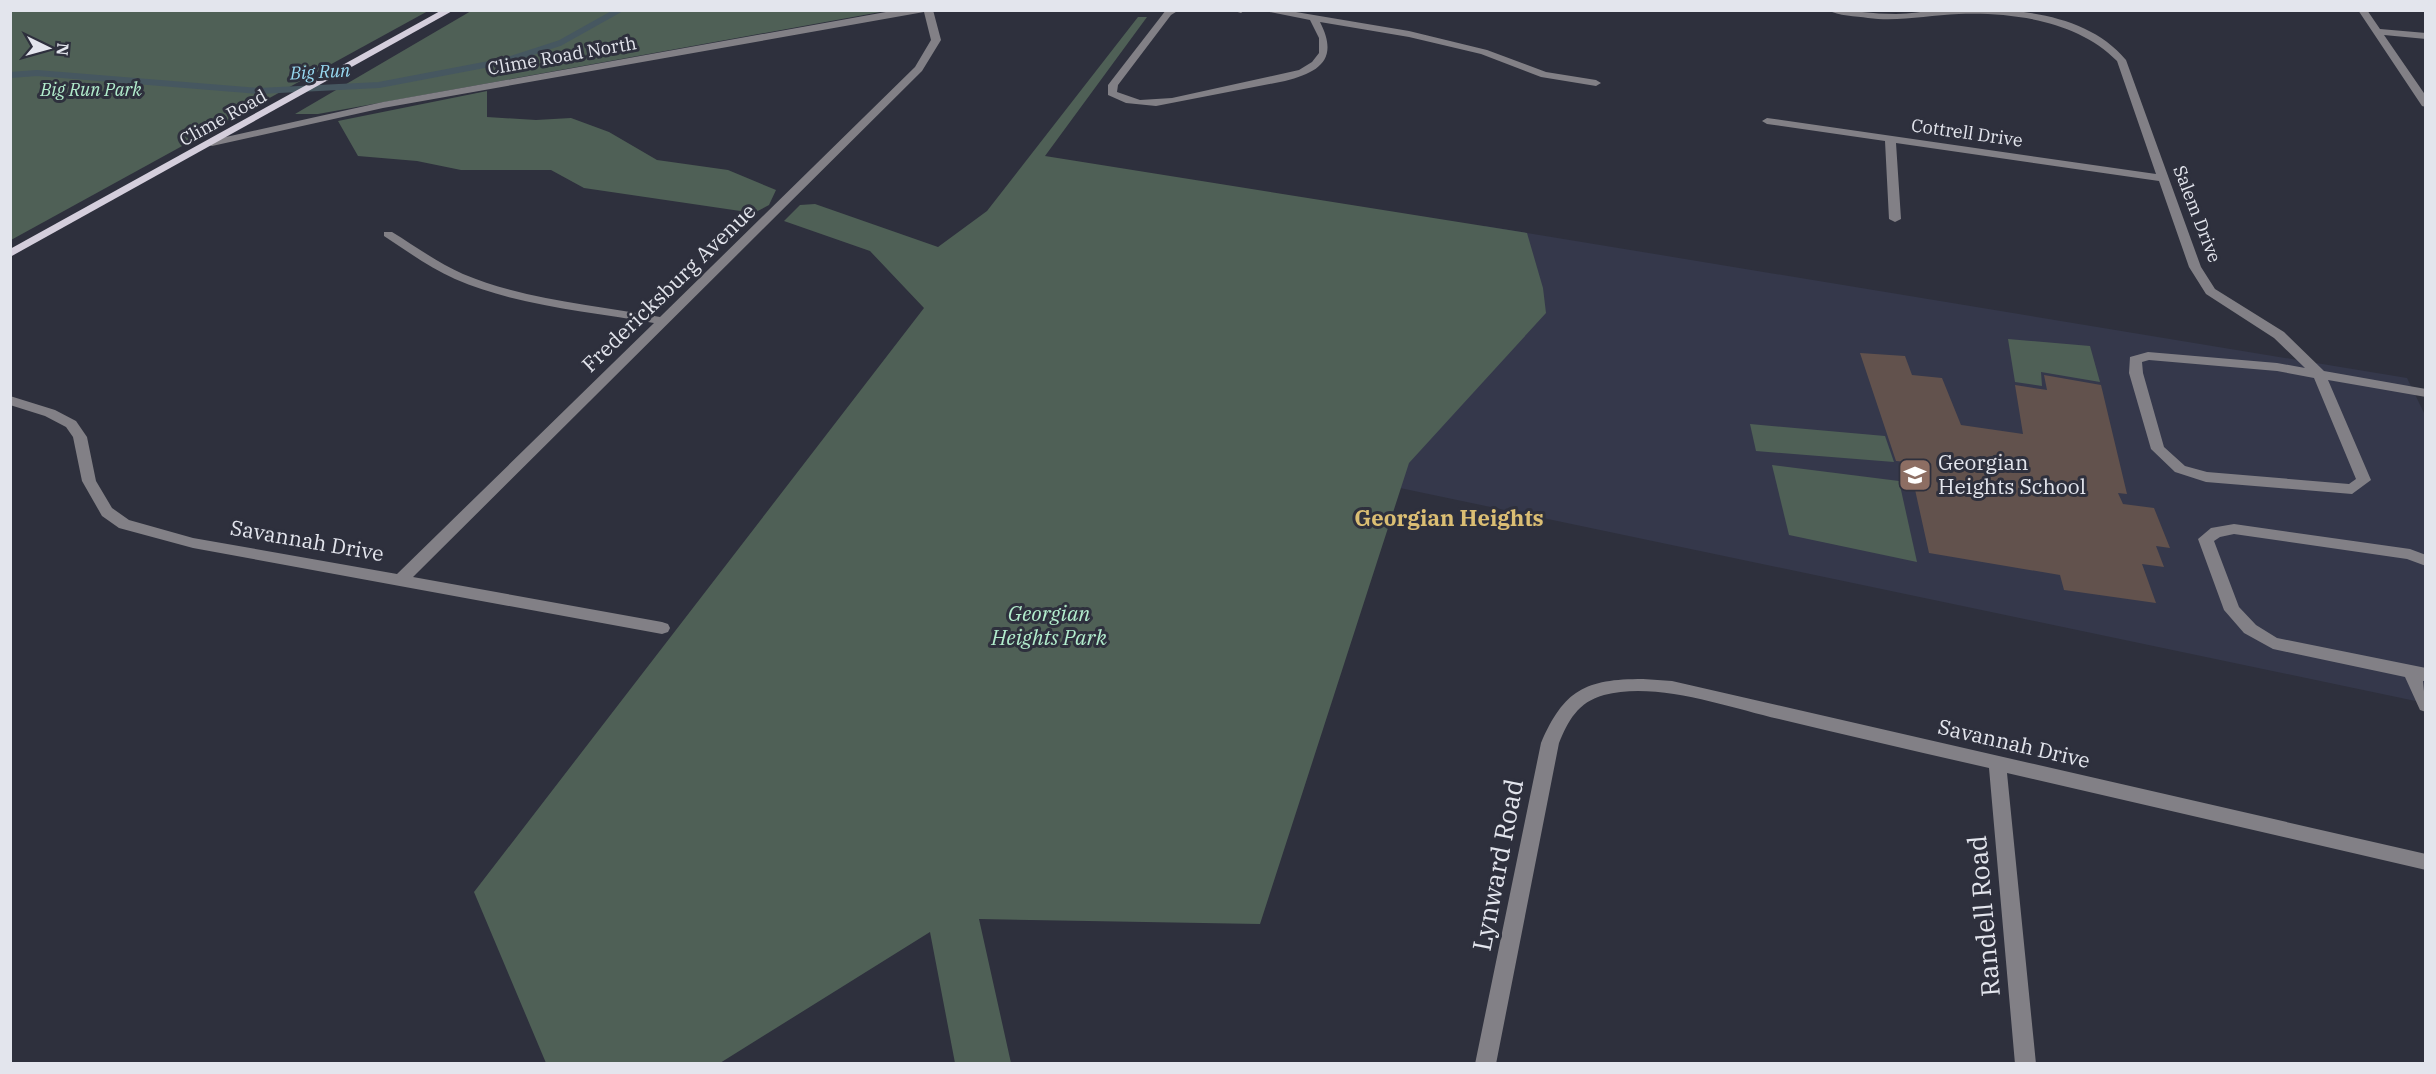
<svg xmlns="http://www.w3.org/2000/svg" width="2436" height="1074" font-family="'IBM Plex Serif',serif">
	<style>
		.built { fill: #35384b }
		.green { fill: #4f6056 }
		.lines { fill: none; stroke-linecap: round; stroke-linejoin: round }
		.stream { stroke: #465760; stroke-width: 6 }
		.building { fill: #62524d }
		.minor { fill: #828086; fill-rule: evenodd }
		.major { fill: #d4cedc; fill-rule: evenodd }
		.labels { text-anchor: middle; stroke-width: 6; stroke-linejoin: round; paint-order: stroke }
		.far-street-label { font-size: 18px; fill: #e3e5ed; stroke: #2e303d }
		.far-water-label { font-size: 18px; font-style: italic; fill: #97d9f1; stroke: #2e303d }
		.far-park-label { font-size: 18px; font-style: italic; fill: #b2edcd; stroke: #2e303d }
		.street-label { font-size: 21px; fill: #e3e5ed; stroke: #2e303d }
		.poi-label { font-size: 21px; fill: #e3e5ed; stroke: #2e303d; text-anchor: start }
		.park-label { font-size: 21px; font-style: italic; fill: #b2edcd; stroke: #2e303d }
		.neighbourhood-label { font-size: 22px; font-weight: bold; fill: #dbbe73; stroke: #2e303d }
		.near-street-label { font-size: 26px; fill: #e3e5ed; stroke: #2e303d }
	</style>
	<rect width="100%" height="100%" fill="#2e303d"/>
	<polygon class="built" points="1485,226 2407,378 2425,415 2425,703 1400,488"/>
	<g class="green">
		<polygon points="11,10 428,10 428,11 11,240"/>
		<polygon points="471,11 471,10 886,11 318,114 295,114"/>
		<polygon points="1138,17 1147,17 1045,156 1527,233 1543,288 1546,313 1409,463 1260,924 979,919 1011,1063 955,1063 930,932 720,1063 546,1063 474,892 924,308 870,251 784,221 800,205 815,204 938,247 987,211"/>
		<polygon points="487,91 487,117 536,120 571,118 609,132 657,160 728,170 776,190 769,205 754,213 584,188 551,170 461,170 417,161 358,156 338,121"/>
		<polygon points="2008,339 2090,346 2100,382 2041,372 2042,386 2015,382"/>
		<polygon points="1750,424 1885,436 1894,462 1756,451"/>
		<polygon points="1772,465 1899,481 1917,562 1789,535"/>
	</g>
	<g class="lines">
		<polyline class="stream" points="10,75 37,73 259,91 379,85 505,61 560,43 619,10"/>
	</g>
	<polygon class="building" points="1860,353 1905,356 1912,375 1942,378 1961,425 2023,434 2015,385 2047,390 2044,375 2101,385 2127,494 2118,493 2123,504 2154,508 2170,548 2156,546 2164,567 2142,564 2156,603 2064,590 2060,575 1929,553 1912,476 1922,477 1918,463 1896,461"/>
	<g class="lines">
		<g class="minor">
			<path d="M897 10H933L941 40 922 71 413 577 662 622 668 624 670 628 668 632 662 634 193 548 119 528 102 516 82 481 73 437 66 427 45 416 10 405V396L55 410 76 421 87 437 96 481 112 508 129 520 193 538 397 574 654 323C588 311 517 306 455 279 430 268 407 251 384 236V232H392C415 246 438 263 463 274 525 300 595 305 660 317L915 67 931 40 924 12 383 108 212 146 208 145V141L383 102Z"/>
			<path d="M1166 10H1179L1171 15 1118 85 1117 92 1140 100 1172 98 1299 70 1312 62 1319 53V38L1310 20 1260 10H1284L1409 31 1487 50 1546 72 1596 80 1601 83 1596 86 1541 77 1481 54 1409 37 1320 22C1339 59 1320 72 1285 81L1156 106 1126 103 1108 95V85Z"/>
			<polygon points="1231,10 1245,10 1241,13"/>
			<path d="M1828 10C1851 10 1873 14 1896 14 1910 14 1924 11 1937 10 1999 7 2083 8 2126 60L2201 267 2215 289 2284 332 2324 371 2426 389V397L2328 380 2371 480 2352 494 2206 482 2175 472 2151 449 2129 373 2130 357 2148 352 2277 363 2305 368 2274 338 2206 294 2189 267 2159 181 1896 143 1901 219 1895 222 1889 219 1885 141 1767 124 1762 121 1767 118 2156 174 2117 61C2078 21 2013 12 1959 14 1928 15 1899 22 1868 18 1856 16 1838 16 1828 10ZM2149 360 2277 371 2314 378 2356 479 2349 484 2207 472 2185 466 2164 447 2143 373 2142 362Z"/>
			<polygon points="2358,10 2367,10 2380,29 2426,33 2426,39 2384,35 2426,96 2426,107 2422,106"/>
			<polygon points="2234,524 2410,549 2426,555 2426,566 2407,559 2234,534 2220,537 2214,541 2239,607 2256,625 2277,638 2426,668 2426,681 2423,681 2426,712 2420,710 2405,677 2273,649 2244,633 2224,610 2198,539 2211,528"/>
			<path d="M1643 679 1672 681 2426 854V870L2007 773 2036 1064H2015L1989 768C1919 752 1849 736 1779 719 1727 707 1657 681 1604 695 1578 702 1568 721 1559 743L1496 1064H1475L1541 743C1564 690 1585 679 1643 679Z"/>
		</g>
		<polygon class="major" points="442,10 454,10 10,257 10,249"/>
	</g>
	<defs>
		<g id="school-square" transform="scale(1.725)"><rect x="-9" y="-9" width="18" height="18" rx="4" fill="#8d6e63" stroke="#2e303d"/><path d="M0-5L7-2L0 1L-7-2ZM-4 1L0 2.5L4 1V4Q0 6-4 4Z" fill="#fff"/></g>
	</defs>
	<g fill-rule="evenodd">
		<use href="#school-square" x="1915" y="475"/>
	</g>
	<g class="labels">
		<g class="far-street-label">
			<text transform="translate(562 56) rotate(-10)" y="6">Clime Road North</text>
			<text transform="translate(223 118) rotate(-29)" y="6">Clime Road</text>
			<text transform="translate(1967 133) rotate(8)" y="6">Cottrell Drive</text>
			<text transform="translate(2197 214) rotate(69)" y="6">Salem Drive</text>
		</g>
		<g class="far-water-label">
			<text transform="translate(320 72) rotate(-3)" y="6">Big Run</text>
		</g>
		<g class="far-park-label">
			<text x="91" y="96">Big Run Park</text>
		</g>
		<g class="street-label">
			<text transform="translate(669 288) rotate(-44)" y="7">Fredericksburg Avenue</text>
			<text transform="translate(307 541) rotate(10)" y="7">Savannah Drive</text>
			<text transform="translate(2014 744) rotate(13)" y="7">Savannah Drive</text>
		</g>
		<g class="poi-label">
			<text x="1938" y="470">Georgian<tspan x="1938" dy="24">Heights School</tspan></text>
		</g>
		<g class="park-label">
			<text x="1049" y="621">Georgian<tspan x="1049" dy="24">Heights Park</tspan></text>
		</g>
		<g class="neighbourhood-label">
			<text x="1449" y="526">Georgian Heights</text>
		</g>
		<g class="near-street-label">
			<text transform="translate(1498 865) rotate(-79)" y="9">Lynward Road</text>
			<text transform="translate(1984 916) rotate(-95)" y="9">Randell Road</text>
		</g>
	</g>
	<rect width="2436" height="1074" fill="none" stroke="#e3e5ed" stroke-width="24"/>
	<g transform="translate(48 48) rotate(95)" stroke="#2e303d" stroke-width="4.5" paint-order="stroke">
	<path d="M0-4.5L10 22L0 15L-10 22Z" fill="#e3e5ed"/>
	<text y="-9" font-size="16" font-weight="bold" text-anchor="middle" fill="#e3e5ed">N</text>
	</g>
</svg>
